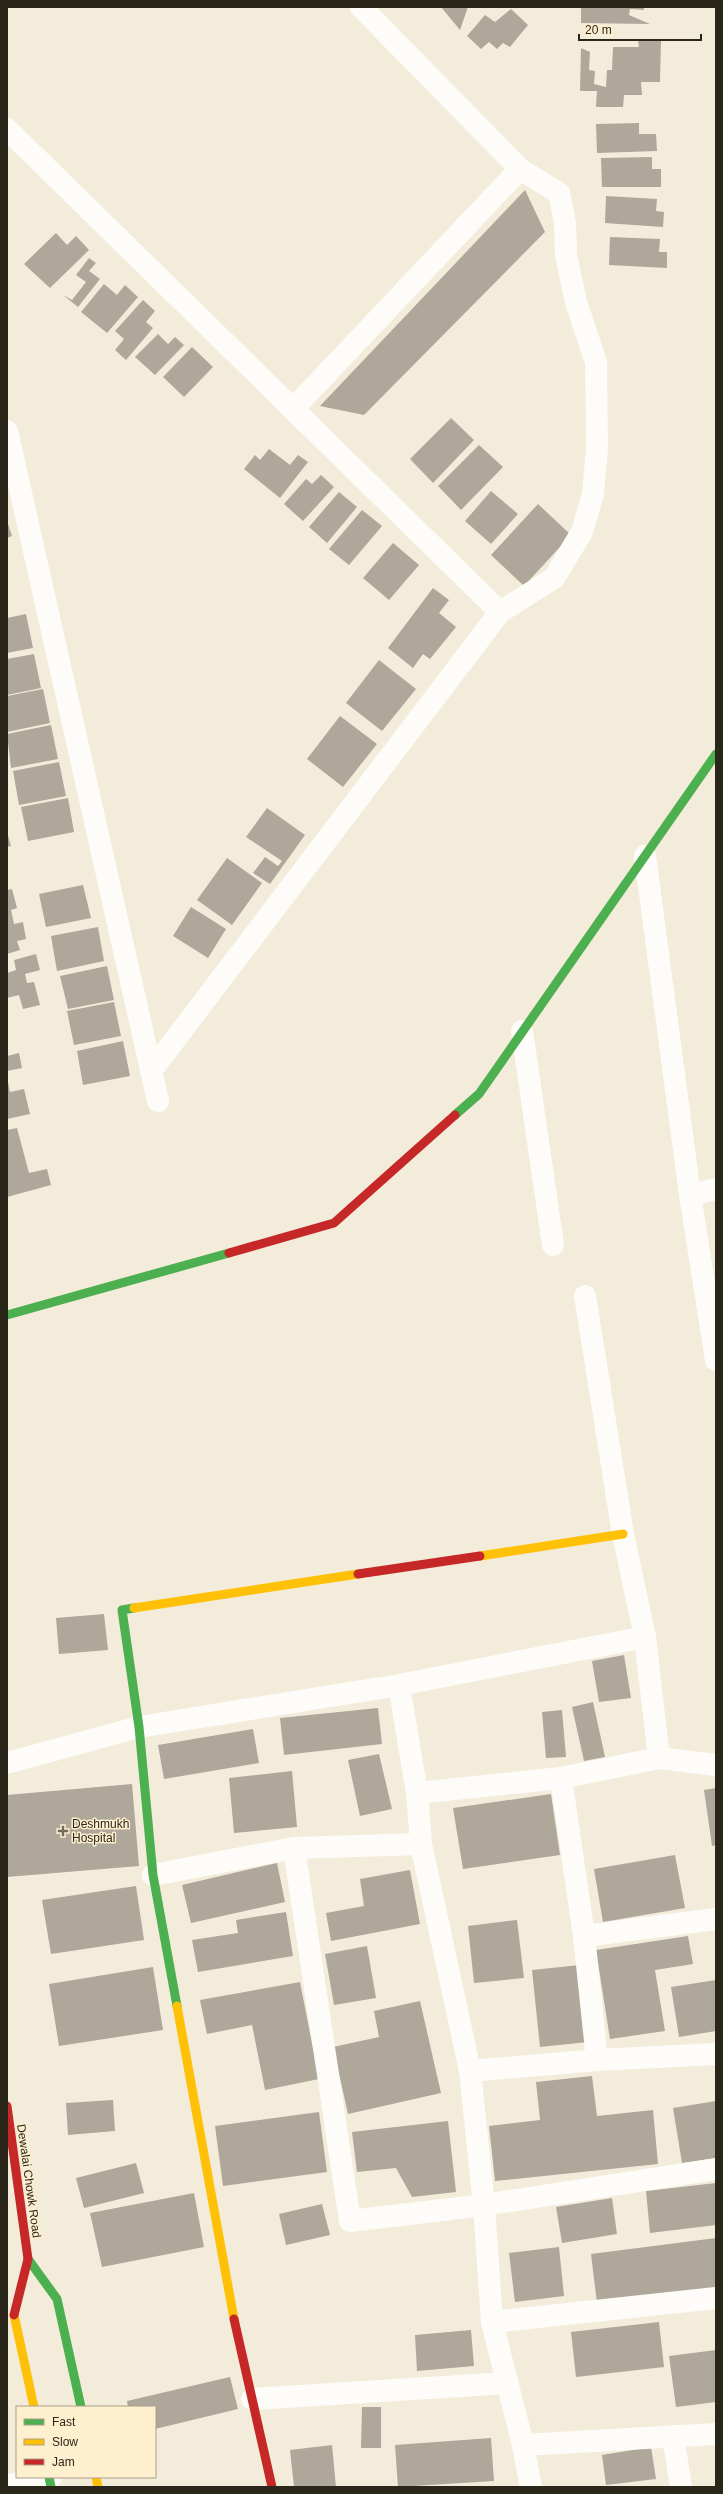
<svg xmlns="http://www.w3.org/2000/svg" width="723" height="2494" font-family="Helvetica,sans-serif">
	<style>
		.building { fill: #aea79a }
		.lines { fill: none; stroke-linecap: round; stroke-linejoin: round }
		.lane { stroke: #fdfcf9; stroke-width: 22 }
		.street { stroke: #fdfcf9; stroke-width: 22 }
		.fast { stroke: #4caf50; stroke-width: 9 }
		.slow { stroke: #ffc107; stroke-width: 9 }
		.jam { stroke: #c62828; stroke-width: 9 }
		.poi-dot { fill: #716b5d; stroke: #fef0cf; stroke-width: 1.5 }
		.labels { text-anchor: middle; stroke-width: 3; stroke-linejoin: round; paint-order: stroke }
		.poi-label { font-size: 12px; fill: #2b261a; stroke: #fef0cf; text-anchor: start }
		.street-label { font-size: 12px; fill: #2b261a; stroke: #fef0cf }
	</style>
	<rect width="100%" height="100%" fill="#f4ecda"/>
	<g class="building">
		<polygon points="441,7 468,7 460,30"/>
		<polygon points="581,7 644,7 644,10 630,9 629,15 650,24 581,23"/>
		<polygon points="511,9 528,25 510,47 503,43 497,49 489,42 481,49 467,36 485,15 495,22"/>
		<polygon points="638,40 661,40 660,82 641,82 642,95 624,95 623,107 596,107 597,91 580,91 581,48 590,52 589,70 595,71 594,84 606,87 607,70 612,70 613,47 639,47"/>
		<polygon points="639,123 639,134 656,134 657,151 597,153 596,124"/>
		<polygon points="652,157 652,169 661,169 661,187 602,187 601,158"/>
		<polygon points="525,190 545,232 364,415 320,406"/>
		<polygon points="606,196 657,199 656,211 664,212 663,227 605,223"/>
		<polygon points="56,233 67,245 76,236 89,250 50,288 24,264"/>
		<polygon points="610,237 660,239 659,252 667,252 667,268 609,265"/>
		<polygon points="89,258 96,263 89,271 100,279 78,307 63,295 72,300 86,282 76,275"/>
		<polygon points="104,284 117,295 125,285 138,297 107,333 81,312"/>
		<polygon points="143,300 155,311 146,322 153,328 126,360 115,350 124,339 115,331"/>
		<polygon points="158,334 168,344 175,337 184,345 155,375 135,357"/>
		<polygon points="192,347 213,367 184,397 163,377"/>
		<polygon points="451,418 474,440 433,483 410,459"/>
		<polygon points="479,445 503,467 461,510 438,486"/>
		<polygon points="269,449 290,465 298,455 308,462 280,498 244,469 255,455 260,460"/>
		<polygon points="321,475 334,487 303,521 284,504 306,479 312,484"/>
		<polygon points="491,491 518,514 491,544 465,521"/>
		<polygon points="339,492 357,507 327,543 309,527"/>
		<polygon points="538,504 571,535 524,586 491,555"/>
		<polygon points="362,510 382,526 349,565 329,549"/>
		<polygon points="7,521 12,536 7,538"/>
		<polygon points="393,543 419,565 389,600 363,578"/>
		<polygon points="433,588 449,600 439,613 456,627 430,659 423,654 413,668 388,648"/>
		<polygon points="26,614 33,648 7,653 7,618"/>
		<polygon points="34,654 41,688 7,695 7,659"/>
		<polygon points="379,660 416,689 382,731 346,703"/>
		<polygon points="43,689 50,723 7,732 7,696"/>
		<polygon points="340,716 377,744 343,787 307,759"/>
		<polygon points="51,725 58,759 11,768 7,734"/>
		<polygon points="59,762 66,796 19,805 13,771"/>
		<polygon points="68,798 74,832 28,841 21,807"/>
		<polygon points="267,808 305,835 270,884 253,873 265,857 278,866 282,861 246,837"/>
		<polygon points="7,832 11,846 7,847"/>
		<polygon points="227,858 262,883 232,925 197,900"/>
		<polygon points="83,885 91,918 46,927 39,894"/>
		<polygon points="12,889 17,908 11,910 14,924 23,922 26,939 17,941 20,950 7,954 7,890"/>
		<polygon points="191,907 226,929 208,958 173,936"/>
		<polygon points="98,927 104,961 57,971 51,936"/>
		<polygon points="36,954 40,970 25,974 27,983 34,982 40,1005 23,1009 19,995 7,998 7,973 16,970 14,960"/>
		<polygon points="107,966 114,1000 68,1009 60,976"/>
		<polygon points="114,1002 121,1036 74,1045 67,1011"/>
		<polygon points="123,1041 130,1076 83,1085 77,1051"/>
		<polygon points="19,1053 22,1068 7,1071 7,1056"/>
		<polygon points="8,1082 10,1092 24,1089 30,1114 7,1119"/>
		<polygon points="17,1128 29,1173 47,1169 51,1185 7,1197 7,1130"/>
		<polygon points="104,1614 108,1650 59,1654 56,1618"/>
		<polygon points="624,1655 631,1698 599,1702 592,1661"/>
		<polygon points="593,1702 605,1757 584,1761 572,1707"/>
		<polygon points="378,1708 382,1744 284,1755 280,1718"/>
		<polygon points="562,1710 566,1757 546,1758 542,1712"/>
		<polygon points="253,1729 259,1763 164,1779 158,1745"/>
		<polygon points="379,1754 392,1809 360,1816 348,1760"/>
		<polygon points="292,1771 297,1827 234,1833 229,1778"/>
		<polygon points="132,1784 139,1866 7,1877 7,1795"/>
		<polygon points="716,1788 716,1845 712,1846 704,1790"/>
		<polygon points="551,1794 560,1855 463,1869 453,1808"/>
		<polygon points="675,1855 685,1908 603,1922 594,1869"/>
		<polygon points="277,1863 285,1902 191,1923 182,1885"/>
		<polygon points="410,1870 420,1924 331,1941 326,1913 364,1906 360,1879"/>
		<polygon points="136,1886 144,1940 51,1954 42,1900"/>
		<polygon points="286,1912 293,1956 198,1972 192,1940 238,1933 236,1920"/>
		<polygon points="517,1920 524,1978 474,1983 468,1926"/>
		<polygon points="688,1936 693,1964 655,1970 665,2031 610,2039 596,1950"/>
		<polygon points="367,1946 376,1998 334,2005 325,1954"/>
		<polygon points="580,1965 588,2042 540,2047 532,1970"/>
		<polygon points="153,1967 163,2030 59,2046 49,1984"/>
		<polygon points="716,1980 716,2031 679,2037 671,1987"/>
		<polygon points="300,1982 319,2079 265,2090 252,2025 207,2034 200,2000"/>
		<polygon points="420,2001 441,2093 348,2114 333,2047 379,2037 374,2011"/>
		<polygon points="592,2076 597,2116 653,2110 658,2164 495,2181 489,2126 540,2120 536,2082"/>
		<polygon points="113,2100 115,2131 68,2135 66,2103"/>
		<polygon points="716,2101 716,2158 682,2163 673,2108"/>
		<polygon points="319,2112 327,2172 223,2186 215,2126"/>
		<polygon points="448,2121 456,2192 412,2197 396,2168 357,2172 352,2132"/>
		<polygon points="136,2163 144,2193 84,2208 76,2178"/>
		<polygon points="716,2183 716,2225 650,2233 646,2191"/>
		<polygon points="194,2193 204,2247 102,2267 90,2213"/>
		<polygon points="612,2198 617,2234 562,2243 556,2207"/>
		<polygon points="322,2204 330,2235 286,2245 279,2214"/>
		<polygon points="716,2238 716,2288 597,2303 591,2254"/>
		<polygon points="559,2247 564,2296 515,2302 509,2253"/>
		<polygon points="659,2322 664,2367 576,2377 571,2332"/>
		<polygon points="471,2330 474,2366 417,2371 415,2335"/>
		<polygon points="716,2350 716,2402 676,2407 669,2356"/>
		<polygon points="230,2377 238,2409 155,2429 155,2407 128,2407 127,2401"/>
		<polygon points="362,2407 381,2407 381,2448 361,2448"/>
		<polygon points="491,2438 494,2481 398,2487 395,2445"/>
		<polygon points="332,2445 336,2487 294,2487 290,2450"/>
		<polygon points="651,2447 656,2479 606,2485 602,2455"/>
	</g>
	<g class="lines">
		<g class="lane">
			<polyline points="7,129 500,612"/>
			<polyline points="293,409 520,169"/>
			<polyline points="7,431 158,1101"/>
			<polyline points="151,1071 500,612 554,578 582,532 593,494 597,448 596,362 576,302 566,255 565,223 559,193 520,169 361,7"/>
		</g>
		<g class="street">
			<polyline points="645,856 690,1195 716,1360"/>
			<polyline points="522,1031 553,1245"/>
			<polyline points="690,1195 716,1189"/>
			<polyline points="585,1296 623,1534 645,1637 659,1758"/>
			<polyline points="399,1685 417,1793 421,1844 470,2071 484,2205 492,2322 523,2445 531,2487"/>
			<polyline points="7,1763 139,1727 399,1685 645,1637"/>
			<polyline points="561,1778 584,1936 597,2060"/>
			<polyline points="417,1793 561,1778 659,1758 716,1765"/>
			<polyline points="294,1848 350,2221 484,2205 716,2169"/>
			<polyline points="153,1875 294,1848 421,1844"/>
			<polyline points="584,1936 716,1919"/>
			<polyline points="470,2071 597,2060 716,2054"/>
			<polyline points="492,2322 716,2298"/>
			<polyline points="252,2399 508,2383"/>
			<polyline points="673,2436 681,2487"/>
			<polyline points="523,2445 716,2434"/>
			<polyline points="7,2485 50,2478"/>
		</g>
		<g class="fast">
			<polyline points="455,1115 479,1094 716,754"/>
			<polyline points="7,1315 229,1253"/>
			<polyline points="134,1608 122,1610 139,1727 153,1875 177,2006"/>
			<polyline points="28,2259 57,2299 81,2407"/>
			<polyline points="49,2477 51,2487"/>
		</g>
		<g class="slow">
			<polyline points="480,1556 623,1534"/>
			<polyline points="134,1608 358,1574"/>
			<polyline points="177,2006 234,2319"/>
			<polyline points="14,2315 34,2407"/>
			<polyline points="96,2477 98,2487"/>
		</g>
		<g class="jam">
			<polyline points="229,1253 334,1223 455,1115"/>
			<polyline points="358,1574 480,1556"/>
			<polyline points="7,2106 28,2259 14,2315"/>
			<polyline points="234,2319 272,2487"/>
		</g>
	</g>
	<path class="poi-dot" d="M61 1825h4v4h4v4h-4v4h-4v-4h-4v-4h4z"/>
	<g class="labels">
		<g class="poi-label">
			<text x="72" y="1828">Deshmukh<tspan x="72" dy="14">Hospital</tspan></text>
		</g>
		<g class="street-label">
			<text transform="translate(29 2181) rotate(82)" y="4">Dewalai Chowk Road</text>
		</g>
	</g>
	<rect width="723" height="2494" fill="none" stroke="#2b261a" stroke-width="16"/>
	<rect x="16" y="2406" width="140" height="72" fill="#fef0cf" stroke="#aa9f87"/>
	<rect x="24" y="2419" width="20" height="6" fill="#4caf50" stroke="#aa9f87"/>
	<text x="52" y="2426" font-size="12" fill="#2b261a">Fast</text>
	<rect x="24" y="2439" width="20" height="6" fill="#ffc107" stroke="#aa9f87"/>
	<text x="52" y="2446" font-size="12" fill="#2b261a">Slow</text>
	<rect x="24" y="2459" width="20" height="6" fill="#c62828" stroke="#aa9f87"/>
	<text x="52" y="2466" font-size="12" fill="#2b261a">Jam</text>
	<path d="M579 34v6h122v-6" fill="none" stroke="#2b261a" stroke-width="2"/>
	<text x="585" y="34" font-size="12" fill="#2b261a" stroke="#fef0cf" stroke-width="3" paint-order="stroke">20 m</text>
</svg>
